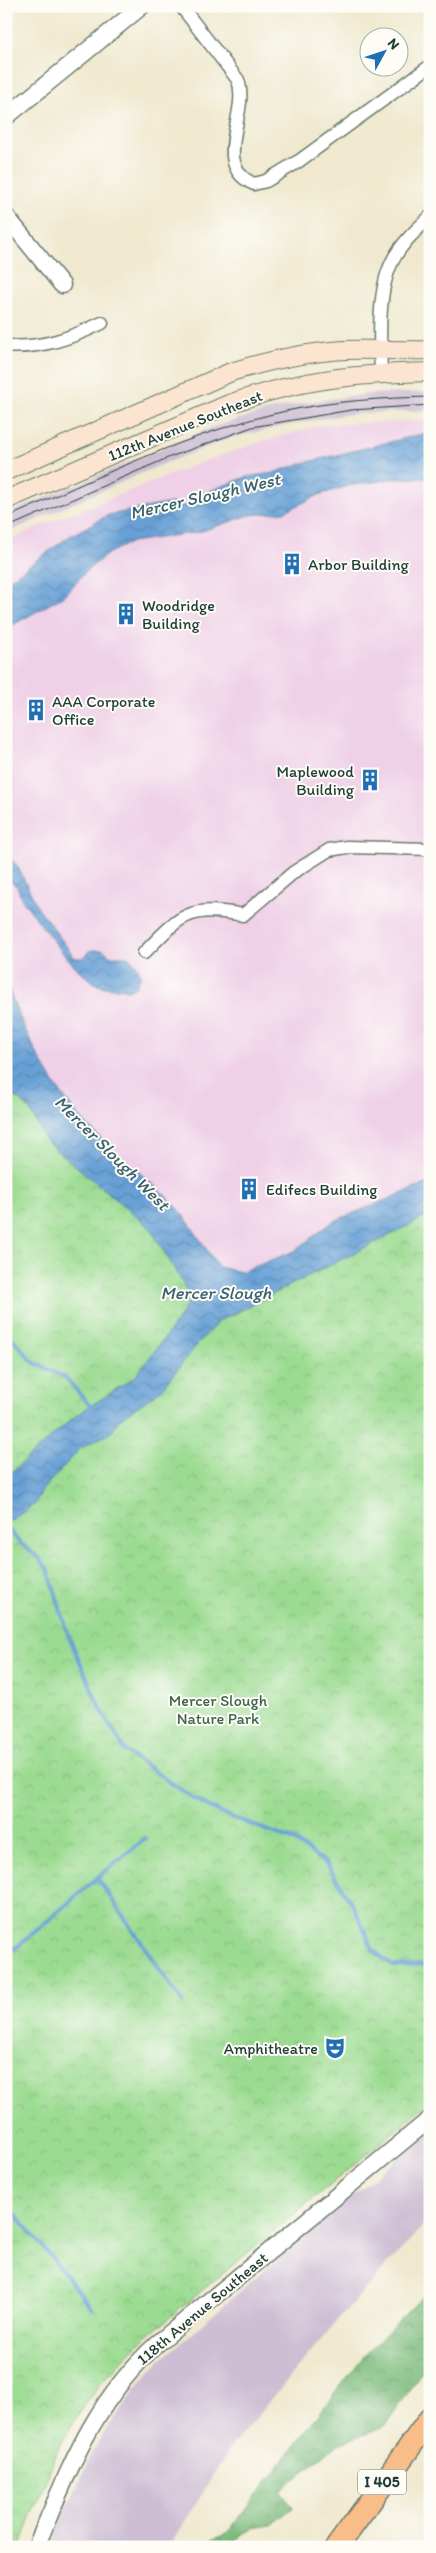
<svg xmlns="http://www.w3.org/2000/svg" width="436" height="2553" font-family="Itim,sans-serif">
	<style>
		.built { fill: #efd0e7 }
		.industrial { fill: #cdbed3 }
		.forest { fill: url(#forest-crowns); stroke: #4e7c58 }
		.park { fill: url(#park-crowns); stroke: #5d8c62 }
		.water { fill: url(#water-waves); stroke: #436e85 }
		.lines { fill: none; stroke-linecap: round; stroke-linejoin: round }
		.stream { stroke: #67a0d6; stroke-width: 4 }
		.minor-casing { stroke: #68796a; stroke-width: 15 }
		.tertiary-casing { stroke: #68796a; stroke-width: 19 }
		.secondary-casing { stroke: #68796a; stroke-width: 20 }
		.motorway-casing { stroke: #68796a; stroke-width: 25 }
		.minor { stroke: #fff; stroke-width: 12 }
		.tertiary { stroke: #fff; stroke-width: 16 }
		.secondary { stroke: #fce5d0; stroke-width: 18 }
		.motorway { stroke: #f8bd89; stroke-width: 22 }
		.tram { stroke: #1f3d34; stroke-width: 1 }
		.labels { text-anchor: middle; stroke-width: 4; stroke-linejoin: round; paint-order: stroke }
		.shield { fill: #fdfcf7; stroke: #62766e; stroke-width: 1 }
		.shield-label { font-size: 15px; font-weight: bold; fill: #1f3d34 }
		.street-label { font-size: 16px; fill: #1f3d34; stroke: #fdfcf7 }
		.poi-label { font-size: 16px; fill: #1f3d34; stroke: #fdfcf7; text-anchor: start }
		.park-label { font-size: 16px; fill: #3e644b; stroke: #fdfcf7 }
		.water-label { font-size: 18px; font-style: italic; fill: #38606d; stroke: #fdfcf7 }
	</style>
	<defs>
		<pattern id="forest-crowns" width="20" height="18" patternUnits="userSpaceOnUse" patternTransform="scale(1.25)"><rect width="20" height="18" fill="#7cbb7b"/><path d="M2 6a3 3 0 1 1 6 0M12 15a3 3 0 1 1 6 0" fill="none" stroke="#659966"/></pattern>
		<pattern id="park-crowns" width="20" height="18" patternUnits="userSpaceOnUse" patternTransform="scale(1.25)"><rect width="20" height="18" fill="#9bdb91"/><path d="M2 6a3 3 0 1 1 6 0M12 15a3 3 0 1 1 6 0" fill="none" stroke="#85bd7e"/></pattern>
		<pattern id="water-waves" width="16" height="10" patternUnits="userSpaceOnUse" patternTransform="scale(1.25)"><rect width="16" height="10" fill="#67a0d6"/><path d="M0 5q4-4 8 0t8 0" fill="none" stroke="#5484ae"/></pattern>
	</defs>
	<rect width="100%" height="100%" fill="#fdfcf7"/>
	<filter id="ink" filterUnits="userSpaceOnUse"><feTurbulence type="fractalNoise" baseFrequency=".02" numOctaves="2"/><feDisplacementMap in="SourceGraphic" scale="10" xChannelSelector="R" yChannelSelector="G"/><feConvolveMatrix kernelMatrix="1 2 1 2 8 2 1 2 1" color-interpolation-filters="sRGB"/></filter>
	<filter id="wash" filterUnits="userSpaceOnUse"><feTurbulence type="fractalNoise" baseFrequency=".0096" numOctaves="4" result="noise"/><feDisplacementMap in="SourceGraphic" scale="20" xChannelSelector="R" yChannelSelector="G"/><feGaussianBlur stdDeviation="1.12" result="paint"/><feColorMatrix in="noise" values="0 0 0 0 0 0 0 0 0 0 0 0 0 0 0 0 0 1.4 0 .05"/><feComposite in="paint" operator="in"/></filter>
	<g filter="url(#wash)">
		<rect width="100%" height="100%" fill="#f0e9cf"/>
		<polygon class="built" points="430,420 430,1196 241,1272 219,1267 45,1107 6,1023 6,542 42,525 205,461 261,442 321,425"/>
		<g class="industrial">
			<polygon points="430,392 430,410 342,415 282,426 227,439 158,466 6,533 6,514 213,427 274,409 310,402 367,394"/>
			<polygon points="430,2132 430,2218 341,2316 231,2447 169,2547 49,2547 97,2443 151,2369 294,2244"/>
		</g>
		<polygon class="forest" points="430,2289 430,2363 420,2374 384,2427 336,2445 280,2491 293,2507 272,2525 252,2528 226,2547 207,2547 210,2540 228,2532 363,2357"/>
		<polygon class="park" points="6,1023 231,1316 430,1211 430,2102 146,2337 98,2385 61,2442 20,2547 6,2547"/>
		<g class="water">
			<polygon points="430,432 430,478 393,479 348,486 319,495 284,512 250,515 199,532 132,542 109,553 87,570 64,596 6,629 6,582 70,536 108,515 172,503 192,507 199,495 246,477 273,473 300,464"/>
			<path d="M6 855 17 865 37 906 75 958H83L91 950H103L111 956H128L137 966 141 975 136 987 128 990C119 987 110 989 101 986 79 980 37 919 21 898L17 886 6 879Z"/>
			<path d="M6 982C22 1026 43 1072 73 1109 102 1145 142 1172 175 1205 189 1220 205 1249 219 1267L241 1272 294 1251 334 1221 430 1182V1215L219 1321 200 1341 160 1391 118 1420 112 1432 81 1448 43 1489 35 1504 6 1524V1477L75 1416 135 1377 177 1321 191 1297 150 1228 46 1141 28 1107 6 1090Z"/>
		</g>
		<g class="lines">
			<g class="stream">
				<polyline points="6,1331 33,1362 66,1378 92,1408"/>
				<polyline points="6,1527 19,1542 38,1557 48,1569 69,1637 100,1708 126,1752 193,1798 225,1815 291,1839 327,1864 355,1909 373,1950 393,1966 430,1965"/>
				<polyline points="97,1878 183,2003"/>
				<polyline points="6,1940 15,1949 97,1878 146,1838"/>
				<polyline points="6,2202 93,2309"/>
			</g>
		</g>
	</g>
	<g filter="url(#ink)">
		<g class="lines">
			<g class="minor-casing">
				<g id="minor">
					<path d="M181 6 238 80C250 113 210 165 254 184L266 181 299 161 430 66"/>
					<path d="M6 346C41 349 71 338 102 323"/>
					<path d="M381 373C380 340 377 292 392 262 400 245 416 230 430 217"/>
					<path d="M144 953C181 915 188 905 243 915L294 872 329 850 347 847 430 849"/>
				</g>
			</g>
			<g class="tertiary-casing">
				<g id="tertiary">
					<polyline points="6,117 142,6"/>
					<polyline points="6,216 62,285"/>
					<path d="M36 2547C70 2468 93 2402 158 2343L430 2119"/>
				</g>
			</g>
			<g class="secondary-casing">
				<g id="secondary">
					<path d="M6 471 231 372C267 361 306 352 345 350 373 349 401 351 430 350"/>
					<path d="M6 500 229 404C301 379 355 374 430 372"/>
				</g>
			</g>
			<g class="motorway-casing">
				<polyline id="motorway" points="337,2547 430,2419"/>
			</g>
			<use href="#minor" class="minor"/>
			<use href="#tertiary" class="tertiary"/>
			<use href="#secondary" class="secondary"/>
			<use href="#motorway" class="motorway"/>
			<g class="tram">
				<path d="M6 518C97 478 189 432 286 411 333 401 382 398 430 397"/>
				<polyline points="6,528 170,457 252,427 351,410 430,405"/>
			</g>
		</g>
	</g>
	<defs>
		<g id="building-bare" transform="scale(1.725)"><path d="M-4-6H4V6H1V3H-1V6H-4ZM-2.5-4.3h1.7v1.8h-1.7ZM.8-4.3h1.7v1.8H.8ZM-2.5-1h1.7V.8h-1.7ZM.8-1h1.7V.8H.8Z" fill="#1f6fb2" stroke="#fdfcf7" stroke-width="2.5" paint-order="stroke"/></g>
		<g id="theatre-bare" transform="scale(1.725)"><path d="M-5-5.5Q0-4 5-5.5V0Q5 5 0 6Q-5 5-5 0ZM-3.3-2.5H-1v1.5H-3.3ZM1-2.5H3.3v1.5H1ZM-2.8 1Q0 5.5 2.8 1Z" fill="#1f6fb2" stroke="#fdfcf7" stroke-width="2.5" paint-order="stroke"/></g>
	</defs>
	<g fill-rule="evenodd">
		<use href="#building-bare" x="292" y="564"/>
		<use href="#building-bare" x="126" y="614"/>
		<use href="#building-bare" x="36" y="710"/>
		<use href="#building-bare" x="370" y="780"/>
		<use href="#building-bare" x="249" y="1189"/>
		<use href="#theatre-bare" x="335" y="2048"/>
	</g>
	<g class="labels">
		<rect class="shield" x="358" y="2469.5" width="48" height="25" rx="4"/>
		<g class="shield-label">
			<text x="382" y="2487">I 405</text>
		</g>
		<g class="street-label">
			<text transform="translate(185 425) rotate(-22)" y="6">112th Avenue Southeast</text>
			<text transform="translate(202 2308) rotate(-40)" y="6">118th Avenue Southeast</text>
		</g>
		<g class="poi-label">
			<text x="308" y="570">Arbor Building</text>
			<text x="142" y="611">Woodridge<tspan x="142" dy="18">Building</tspan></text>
			<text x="52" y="707">AAA Corporate<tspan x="52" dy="18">Office</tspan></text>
			<text x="354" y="777" text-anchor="end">Maplewood<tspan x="354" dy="18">Building</tspan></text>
			<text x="266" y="1195">Edifecs Building</text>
			<text x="318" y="2054" text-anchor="end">Amphitheatre</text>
		</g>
		<g class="park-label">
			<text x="218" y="1706">Mercer Slough<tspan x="218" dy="18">Nature Park</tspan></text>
		</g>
		<g class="water-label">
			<text transform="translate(205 496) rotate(-13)" y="6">Mercer Slough West</text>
			<text transform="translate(112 1153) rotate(45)" y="6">Mercer Slough West</text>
			<text x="216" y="1299">Mercer Slough</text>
		</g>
	</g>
	<rect width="436" height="2553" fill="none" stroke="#fdfcf7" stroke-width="25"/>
	<g transform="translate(384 52) rotate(50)"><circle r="24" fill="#fdfcf7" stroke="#a4b0a9"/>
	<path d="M0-4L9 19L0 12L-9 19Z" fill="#1f6fb2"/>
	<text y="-8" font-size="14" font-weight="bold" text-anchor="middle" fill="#1f3d34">N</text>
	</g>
</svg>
